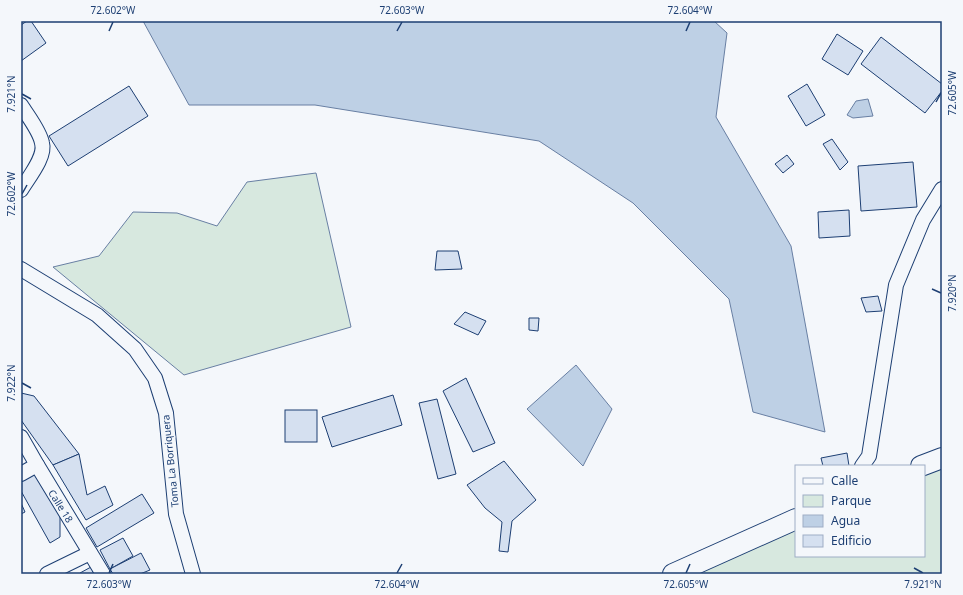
<svg xmlns="http://www.w3.org/2000/svg" width="963" height="595" font-family="'Noto Sans',sans-serif">
	<style>
		.green { fill: #d7e8df; stroke: #687fa3 }
		.water { fill: #bed0e5; stroke: #687fa3 }
		.building { fill: #d5e0f0; stroke: #1d3f73 }
		.lines { fill: none; stroke-linecap: round; stroke-linejoin: round }
		.minor-casing { stroke: #1d3f73; stroke-width: 16 }
		.secondary-casing { stroke: #1d3f73; stroke-width: 22 }
		.minor { stroke: #f4f7fb; stroke-width: 14 }
		.secondary { stroke: #f4f7fb; stroke-width: 20 }
		.ticks { fill: none; stroke: #1d3f73; stroke-width: 1.5 }
		.labels { text-anchor: middle; stroke-width: 3; stroke-linejoin: round; paint-order: stroke }
		.street-label { font-size: 10px; fill: #1d3f73; stroke: #f4f7fb }
		.neatline { fill: none; stroke: #1d3f73; stroke-width: 1.5 }
		.ticks-label { font-size: 10px; text-anchor: middle; fill: #1d3f73 }
	</style>
	<rect width="100%" height="100%" fill="#f4f7fb"/>
	<g class="green">
		<polygon points="316,173 351,327 184,375 53,267 99,256 133,212 177,213 217,226 247,182"/>
		<polygon points="942,458 942,574 670,574 796,520 796,556 924,556 924,466"/>
	</g>
	<g class="water">
		<polygon points="143,21 714,21 727,33 716,117 791,246 825,432 753,412 729,299 633,203 539,141 315,105 189,105"/>
		<polygon points="868,99 873,116 853,118 847,115 856,101"/>
		<polygon points="576,365 612,409 583,466 527,409"/>
	</g>
	<g class="building">
		<polygon points="27,21 31,21 46,43 21,61 21,25"/>
		<polygon points="837,34 863,51 848,75 822,59"/>
		<polygon points="881,37 942,84 942,91 925,113 861,64"/>
		<polygon points="807,84 825,115 806,126 788,96"/>
		<polygon points="129,86 148,116 68,166 49,136"/>
		<polygon points="832,139 848,162 840,170 823,144"/>
		<polygon points="787,155 794,164 783,173 775,164"/>
		<polygon points="913,162 917,207 861,211 858,166"/>
		<polygon points="849,210 850,236 819,238 818,212"/>
		<polygon points="437,251 458,251 462,269 435,270"/>
		<polygon points="878,296 882,311 866,312 861,298"/>
		<polygon points="465,312 486,321 478,335 454,324"/>
		<polygon points="529,318 539,318 538,331 529,330"/>
		<polygon points="466,378 495,443 473,452 443,391"/>
		<polygon points="21,393 34,396 79,454 53,465 21,420"/>
		<polygon points="393,395 402,425 332,447 322,417"/>
		<polygon points="437,399 456,474 438,479 419,403"/>
		<rect x="285" y="410" width="32" height="32"/>
		<polygon points="847,453 849,466 823,466 821,458"/>
		<polygon points="79,454 87,495 105,486 113,505 86,520 53,465"/>
		<polygon points="504,461 536,500 512,521 508,552 499,551 502,522 485,508 467,485"/>
		<polygon points="37,473 60,513 60,537 50,543 21,491 21,482"/>
		<polygon points="142,494 154,513 97,547 86,528"/>
		<polygon points="21,503 25,512 21,514"/>
		<polygon points="123,538 133,556 110,569 100,550"/>
		<polygon points="141,553 150,570 140,574 113,574 110,569"/>
		<polygon points="91,567 94,574 80,574 80,573"/>
	</g>
	<g class="lines">
		<g class="minor-casing">
			<g id="minor">
				<path d="M21 105C27 115 40 131 42 143 46 157 28 178 21 190"/>
				<polyline points="21,269 97,315 135,349 155,378 166,413 176,514 193,574"/>
				<polyline points="21,437 37,465 103,574"/>
				<polyline points="862,466 869,456 896,285 923,220 942,189"/>
				<polyline points="21,474 37,465"/>
				<polyline points="47,574 90,553"/>
			</g>
		</g>
		<g class="secondary-casing">
			<g id="secondary">
				<polyline points="921,466 942,458"/>
				<polyline points="673,574 796,519"/>
			</g>
		</g>
		<use href="#minor" class="minor"/>
		<use href="#secondary" class="secondary"/>
	</g>
	<path class="ticks" d="M109 31 113 22M397 31 402 22M686 31 690 22M22 94 31 99M936 102 941 93M22 194 27 185M932 289 941 293M22 383 31 388M914 568 923 573M109 573 113 564M397 573 402 564M686 573 690 564"/>
	<g class="labels">
		<g class="street-label">
			<text transform="translate(170 461) rotate(-96)" y="4">Toma La Borriquera</text>
			<text transform="translate(61 506) rotate(58)" y="4">Calle 18</text>
		</g>
	</g>
	<rect width="963" height="595" fill="none" stroke="#f4f7fb" stroke-width="44"/>
	<rect x="795" y="465" width="130" height="92" fill="#f4f7fb" stroke="#9eadc5"/>
	<rect x="803" y="478" width="20" height="6" fill="#f4f7fb" stroke="#9eadc5"/>
	<text x="831" y="485" font-size="12" fill="#1d3f73">Calle</text>
	<rect x="803" y="495" width="20" height="12" fill="#d7e8df" stroke="#9eadc5"/>
	<text x="831" y="505" font-size="12" fill="#1d3f73">Parque</text>
	<rect x="803" y="515" width="20" height="12" fill="#bed0e5" stroke="#9eadc5"/>
	<text x="831" y="525" font-size="12" fill="#1d3f73">Agua</text>
	<rect x="803" y="535" width="20" height="12" fill="#d5e0f0" stroke="#9eadc5"/>
	<text x="831" y="545" font-size="12" fill="#1d3f73">Edificio</text>
	<rect x="22" y="22" width="919" height="551" class="neatline"/>
	<g class="ticks-label">
		<text x="113" y="14">72.602°W</text>
		<text x="402" y="14">72.603°W</text>
		<text x="690" y="14">72.604°W</text>
		<text transform="translate(952 93) rotate(-90)" y="4">72.605°W</text>
		<text transform="translate(11 94) rotate(-90)" y="4">7.921°N</text>
		<text transform="translate(11 194) rotate(-90)" y="4">72.602°W</text>
		<text transform="translate(952 293) rotate(-90)" y="4">7.920°N</text>
		<text transform="translate(11 383) rotate(-90)" y="4">7.922°N</text>
		<text x="109" y="588">72.603°W</text>
		<text x="397" y="588">72.604°W</text>
		<text x="686" y="588">72.605°W</text>
		<text x="923" y="588">7.921°N</text>
	</g>
</svg>
